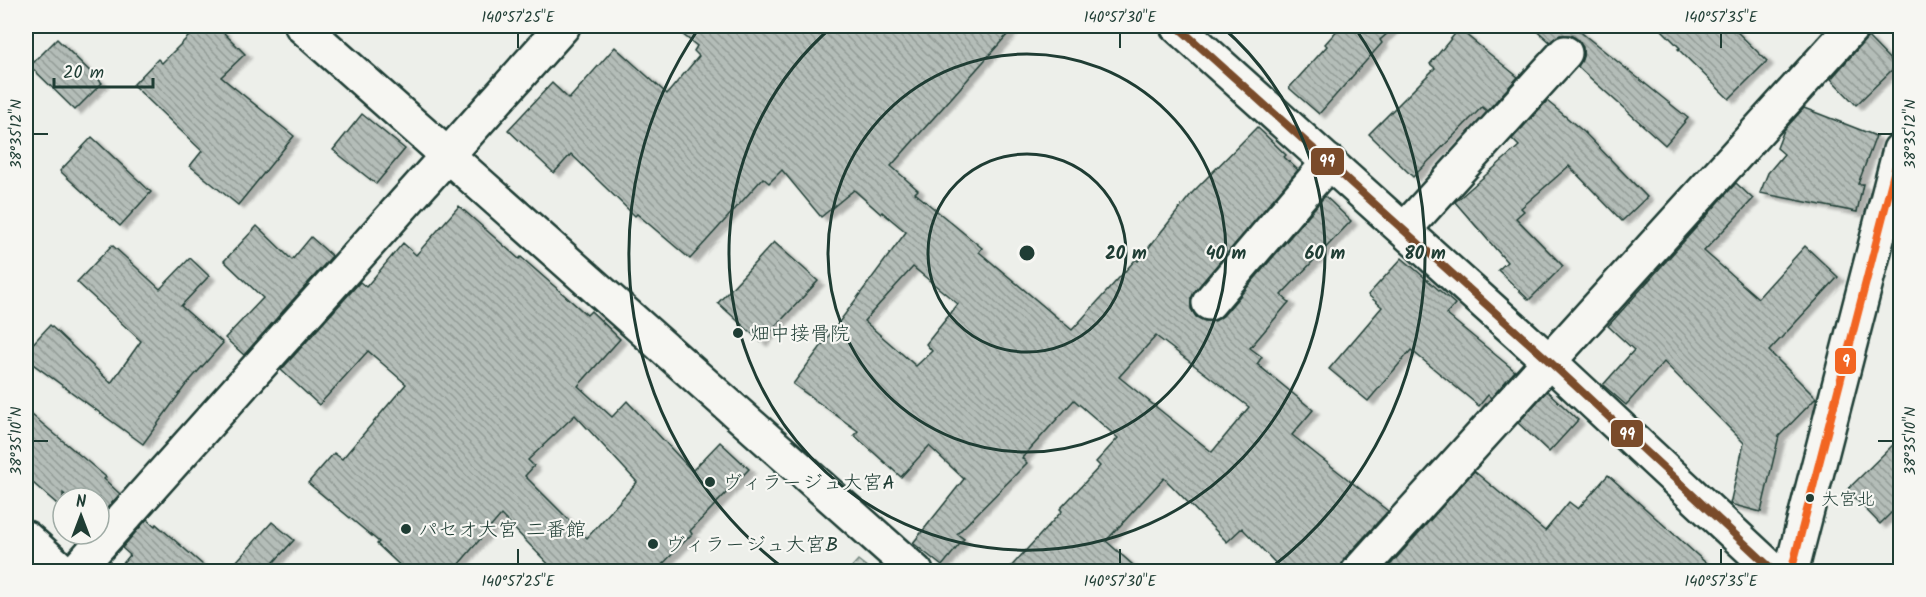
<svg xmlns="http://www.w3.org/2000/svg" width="1926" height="597" font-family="Kalam,'Klee One',sans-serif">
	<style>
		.park { fill: url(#park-tufts); stroke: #758880; stroke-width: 1.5 }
		.building { fill: url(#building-back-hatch); stroke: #1f3d34; stroke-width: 1.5; fill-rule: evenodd; filter: url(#shadow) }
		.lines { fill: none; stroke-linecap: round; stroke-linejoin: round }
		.minor-casing { stroke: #1f3d34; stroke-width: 38 }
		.tertiary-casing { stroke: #1f3d34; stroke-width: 38 }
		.minor { stroke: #f6f6f2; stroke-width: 33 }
		.tertiary { stroke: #f6f6f2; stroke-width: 33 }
		.bus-1-casing { stroke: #f6f6f2; stroke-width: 12 }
		.bus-2-casing { stroke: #f6f6f2; stroke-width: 12 }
		.bus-1 { stroke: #7a4b2a; stroke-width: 8 }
		.bus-2 { stroke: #f26522; stroke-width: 8 }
		.ticks { fill: none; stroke: #1f3d34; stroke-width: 2 }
		.ring { fill: none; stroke: #1f3d34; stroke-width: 3 }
		.poi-dot { fill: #1f3d34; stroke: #f6f6f2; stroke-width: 2 }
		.labels { text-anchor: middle; stroke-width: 4.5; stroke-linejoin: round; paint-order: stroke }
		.bus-label { font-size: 18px; fill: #1f3d34; stroke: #f6f6f2; text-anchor: start }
		.poi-label { font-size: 20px; fill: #1f3d34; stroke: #f6f6f2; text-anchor: start }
		.centre { fill: #1f3d34; stroke: #f6f6f2; stroke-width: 3 }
		.ring-label { font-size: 18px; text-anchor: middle; font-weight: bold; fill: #1f3d34; stroke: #f6f6f2; stroke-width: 4.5; stroke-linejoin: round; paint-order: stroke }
		.line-badge { stroke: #f6f6f2; stroke-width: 2 }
		.badge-label { font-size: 16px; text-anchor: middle; font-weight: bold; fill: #fff }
		.neatline { fill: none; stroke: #1f3d34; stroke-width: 2 }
		.ticks-label { font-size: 15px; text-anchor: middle; fill: #1f3d34 }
	</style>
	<defs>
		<pattern id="park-tufts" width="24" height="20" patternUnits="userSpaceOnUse" patternTransform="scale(1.5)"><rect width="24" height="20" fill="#cbd2cc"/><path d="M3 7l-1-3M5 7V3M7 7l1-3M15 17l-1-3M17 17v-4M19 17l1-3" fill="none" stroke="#aeb5b0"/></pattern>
		<pattern id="building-back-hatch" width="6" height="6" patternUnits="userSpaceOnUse" patternTransform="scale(1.5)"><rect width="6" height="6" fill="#b4bdb8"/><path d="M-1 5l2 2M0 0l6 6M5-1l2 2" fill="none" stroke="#929b96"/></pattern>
		<filter id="shadow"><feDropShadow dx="6" dy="4" stdDeviation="1.5" flood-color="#0004"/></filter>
	</defs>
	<rect width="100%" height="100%" fill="#edefea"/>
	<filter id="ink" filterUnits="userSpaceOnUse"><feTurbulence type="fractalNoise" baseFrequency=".0167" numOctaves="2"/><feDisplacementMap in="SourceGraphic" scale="12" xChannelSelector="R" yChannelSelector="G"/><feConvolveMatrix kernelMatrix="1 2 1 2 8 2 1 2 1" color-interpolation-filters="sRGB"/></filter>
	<g filter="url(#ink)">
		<polygon class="park" points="858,560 872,571 848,571"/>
		<g class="building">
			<polygon points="199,26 217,26 245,54 221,77 294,136 238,205 190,166 202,151 133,85 158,59 162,63"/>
			<path d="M672 26H1015L891 166 918 190 915 193 982 248 979 252 1072 330 1136 259 1138 261 1192 193 1257 127 1286 155 1284 157 1298 170 1195 291 1191 299V309L1196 317 1205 321H1215L1223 316 1325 196 1351 221 1281 295 1289 302 1250 348 1262 357 1257 364 1313 410 1292 435 1388 511 1344 559 1340 572H1284L1242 528 1227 542 1164 478 1106 541 1141 572H1006L1062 511 1060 509 1100 466 1096 462 1118 438 1074 400 1022 458 1027 463 957 534 964 539 942 566 913 543 964 479 929 446 901 477 854 435 858 431 793 384 906 232 882 212 881 214 854 190 821 217 782 170 769 183 763 178 690 259 637 214 635 216 571 154 554 173 508 130 552 83 569 99 615 47 667 94 699 56 694 51 697 46ZM913 267 958 304 926 344 932 351 916 366 864 321ZM1156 336 1249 407 1212 452 1119 377Z"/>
			<polygon points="1341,26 1396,26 1380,40 1382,43 1319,114 1289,88 1327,46 1325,44"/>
			<polygon points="1532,26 1573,26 1688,118 1665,145 1578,67 1583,56 1583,47 1577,39 1570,35 1560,35 1550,42"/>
			<polygon points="1658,26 1731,26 1767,61 1729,99 1678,49 1680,48"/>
			<polygon points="1459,29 1518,77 1487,111 1482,107 1413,177 1369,134 1435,68 1430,64"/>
			<polygon points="1868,37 1896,66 1856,105 1831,79"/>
			<polygon points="57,39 102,83 75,110 30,66"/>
			<polygon points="1547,101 1584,132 1647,197 1622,221 1569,166 1521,208 1524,211 1516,218 1563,266 1529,300 1498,270 1507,262 1455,202 1519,146 1512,139"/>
			<polygon points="1804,108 1876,136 1858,184 1863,184 1857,212 1760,193 1768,173 1784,154 1777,148 1784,130"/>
			<polygon points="362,114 405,149 376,184 333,150"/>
			<polygon points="92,137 151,192 120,226 60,171"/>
			<polygon points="1736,183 1753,199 1704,251 1758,298 1805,246 1838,277 1769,351 1816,398 1779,436 1761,512 1730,504 1744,443 1664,362 1626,405 1603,385 1634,350 1608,326"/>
			<path d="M459 206 519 259 521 257 587 315 591 311 620 339 578 386 612 417 627 401 692 471 720 442 749 469 690 531 692 534 655 572H556L501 515 452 572H407L377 544 379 542 308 483 334 453 342 459 406 384 368 351 319 405 281 370 360 282 366 287 403 243 416 255ZM575 415 637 482 587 538 525 476 534 466 528 460Z"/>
			<polygon points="257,226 292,260 311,237 332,256 244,355 225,338 263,298 224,261"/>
			<polygon points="774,242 818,281 761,342 718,303"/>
			<polygon points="112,245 160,289 190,258 209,276 181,306 223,343 185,386 143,444 26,359 26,351 50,325 111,383 141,341 77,282"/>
			<polygon points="1402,258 1455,304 1446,314 1515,371 1491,398 1488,395 1479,406 1411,350 1368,401 1329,369 1382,307 1368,295"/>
			<polygon points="1547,391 1578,420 1549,452 1518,423"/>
			<polygon points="26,410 106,477 104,479 120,494 99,517 99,498 69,498 63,493 63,509 26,477"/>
			<polygon points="1900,438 1900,504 1880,524 1847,490"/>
			<polygon points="1474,471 1545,531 1569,502 1578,509 1608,475 1716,572 1384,572"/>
			<polygon points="147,519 155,526 156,524 211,572 116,572 130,555 122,548"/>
			<polygon points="272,522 294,540 265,572 227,572"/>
		</g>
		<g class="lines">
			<g class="minor-casing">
				<g id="minor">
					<polyline points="302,26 916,572"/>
					<polyline points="1177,26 1549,361 1775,572"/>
					<polyline points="1404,230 1565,53"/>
					<polyline points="1209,303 1329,162"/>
					<polyline points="26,538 64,572"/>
					<polyline points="75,572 563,26"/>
					<polyline points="1358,572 1853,26"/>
				</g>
			</g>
			<g class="tertiary-casing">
				<polyline id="tertiary" points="1791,572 1900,150"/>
			</g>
			<use href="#minor" class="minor"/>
			<use href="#tertiary" class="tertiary"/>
			<g class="bus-1-casing">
				<polyline id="bus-1" points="1177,26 1549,361 1775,572"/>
			</g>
			<g class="bus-2-casing">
				<polyline id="bus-2" points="1791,572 1900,150"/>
			</g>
			<use href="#bus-1" class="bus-1"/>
			<use href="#bus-2" class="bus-2"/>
		</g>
	</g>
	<path class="ticks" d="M518 33V48M1120 33V48M1721 33V48M33 134H48M1878 134H1893M33 441H48M1878 441H1893M518 549V564M1120 549V564M1721 549V564"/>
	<g class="ring">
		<circle cx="1027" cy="253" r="99"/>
		<circle cx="1027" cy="253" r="199"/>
		<path d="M1221 26A298 298 0 1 1 833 26"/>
		<path d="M787 571A398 398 0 0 1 699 28M1355 28A398 398 0 0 1 1267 571"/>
	</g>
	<g class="poi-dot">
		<circle cx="738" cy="333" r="6"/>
		<circle cx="710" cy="482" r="6"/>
		<circle cx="1810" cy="498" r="5"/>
		<circle cx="406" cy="529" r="6"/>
		<circle cx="653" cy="544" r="6"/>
	</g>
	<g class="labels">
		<g class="bus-label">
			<text x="1821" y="505">大宮北</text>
		</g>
		<g class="poi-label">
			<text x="750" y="340">畑中接骨院</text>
			<text x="722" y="489">ヴィラージュ大宮A</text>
			<text x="418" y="536">パセオ大宮 二番館</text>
			<text x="665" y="551">ヴィラージュ大宮B</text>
		</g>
	</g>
	<circle cx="1027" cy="253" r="9" class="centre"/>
	<g class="ring-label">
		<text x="1126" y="259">20 m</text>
		<text x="1226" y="259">40 m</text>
		<text x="1325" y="259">60 m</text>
		<text x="1425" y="259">80 m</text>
	</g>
	<g class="line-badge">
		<rect x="1310" y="147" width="35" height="29" rx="6" fill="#7a4b2a"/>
		<rect x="1834" y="347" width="23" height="28" rx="6" fill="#f26522"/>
		<rect x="1610" y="419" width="34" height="29" rx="6" fill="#7a4b2a"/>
	</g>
	<g class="badge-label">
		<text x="1327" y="167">99</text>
		<text x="1846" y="367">9</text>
		<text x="1627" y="440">99</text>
	</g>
	<rect width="1926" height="597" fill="none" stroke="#f6f6f2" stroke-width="66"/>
	<g transform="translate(81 516)"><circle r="28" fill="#f6f6f2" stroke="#a0aca6" stroke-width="1.5"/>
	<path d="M0-4.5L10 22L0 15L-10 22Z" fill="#1f3d34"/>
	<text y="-9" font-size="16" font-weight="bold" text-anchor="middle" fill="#1f3d34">N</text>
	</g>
	<path d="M54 78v9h99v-9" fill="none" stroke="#1f3d34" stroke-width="3"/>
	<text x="63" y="78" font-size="18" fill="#1f3d34" stroke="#f6f6f2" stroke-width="4.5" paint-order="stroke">20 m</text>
	<rect x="33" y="33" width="1860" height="531" class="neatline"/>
	<g class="ticks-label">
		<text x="518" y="22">140°57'25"E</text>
		<text x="1120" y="22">140°57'30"E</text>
		<text x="1721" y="22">140°57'35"E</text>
		<text transform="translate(16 134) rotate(-90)" y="5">38°35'12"N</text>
		<text transform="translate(1910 134) rotate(-90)" y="5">38°35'12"N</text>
		<text transform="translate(16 441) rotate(-90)" y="5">38°35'10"N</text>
		<text transform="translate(1910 441) rotate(-90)" y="5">38°35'10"N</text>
		<text x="518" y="586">140°57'25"E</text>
		<text x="1120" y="586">140°57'30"E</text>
		<text x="1721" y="586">140°57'35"E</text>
	</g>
</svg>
